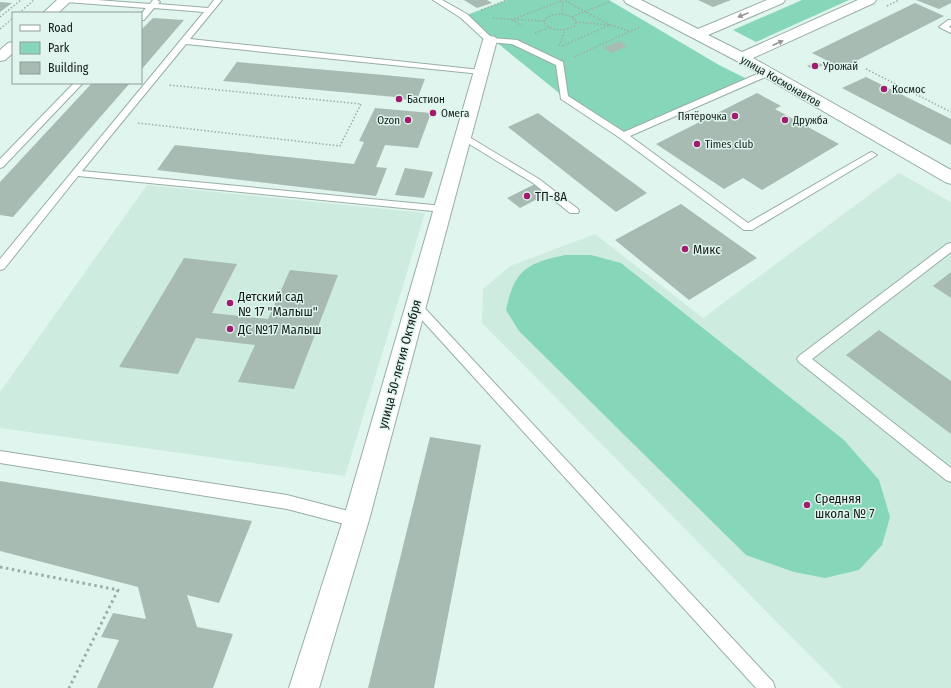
<svg xmlns="http://www.w3.org/2000/svg" width="951" height="688" font-family="'Fira Sans Condensed',sans-serif">
	<style>
		.built { fill: #cdecdf }
		.green { fill: #86d6b9 }
		.building { fill: #a7bbb3 }
		.lines { fill: none; stroke-linecap: round; stroke-linejoin: round }
		.lane-casing { stroke: #99aea5; stroke-width: 2 }
		.street-casing { stroke: #99aea5; stroke-width: 2 }
		.secondary-casing { stroke: #99aea5; stroke-width: 2 }
		.path-far1 { stroke: #9cada6; stroke-width: 1.5; stroke-dasharray: 1.5 2; stroke-linecap: butt }
		.path { stroke: #9cada6; stroke-width: 3; stroke-dasharray: 2.5 3.5; stroke-linecap: butt }
		.lane { fill: #fff; fill-rule: evenodd }
		.street { fill: #fff; fill-rule: evenodd }
		.secondary { fill: #fff; fill-rule: evenodd }
		.oneway { fill: #959897 }
		.poi-dot { fill: #a01c6c; stroke: #e0f5ed; stroke-width: 1.5 }
		.labels { text-anchor: middle; stroke-width: 3; stroke-linejoin: round; paint-order: stroke }
		.far-poi-label { font-size: 11px; fill: #131b18; stroke: #e0f5ed; text-anchor: start }
		.far-street-label { font-size: 11px; fill: #131b18; stroke: #e0f5ed }
		.poi-label { font-size: 13px; fill: #131b18; stroke: #e0f5ed; text-anchor: start }
		.street-label { font-size: 13px; fill: #131b18; stroke: #e0f5ed }
	</style>
	<rect width="100%" height="100%" fill="#e0f5ed"/>
	<g class="built">
		<polygon points="899,173 951,202 951,688 842,688 482,323 483,289 510,266 595,234 703,318"/>
		<polygon points="147,185 425,213 345,476 0,428 0,392"/>
	</g>
	<g class="green">
		<polygon points="507,0 609,0 719,65 749,80 623,136 564,97 464,16"/>
		<polygon points="802,0 849,0 756,42 733,30"/>
		<path d="M565 255H591L621 263 844 440 879 480 890 517 882 545 859 570 825 578 794 572 746 555 519 331 506 310C514 270 527 263 565 255Z"/>
	</g>
	<g class="building">
		<polygon points="464,0 487,0 492,3 477,8"/>
		<polygon points="698,0 731,0 713,7"/>
		<polygon points="916,0 951,0 951,3 939,9"/>
		<polygon points="0,2 12,3 0,12"/>
		<polygon points="915,3 944,16 842,68 812,53"/>
		<polygon points="153,18 184,20 141,70 141,30"/>
		<polygon points="619,41 627,46 612,53 603,48"/>
		<polygon points="237,62 384,75 425,79 416,102 395,97 223,81"/>
		<polygon points="816,62 823,65 814,70 807,66"/>
		<polygon points="866,77 951,119 951,145 842,88"/>
		<polygon points="92,83 130,83 13,217 0,215 0,182"/>
		<polygon points="757,93 781,106 775,109 839,144 762,190 743,178 724,189 656,144"/>
		<polygon points="375,108 431,113 418,148 385,145 376,167 387,168 376,196 157,170 175,145 354,164 364,142 359,141"/>
		<polygon points="538,113 647,193 616,212 508,127"/>
		<polygon points="405,168 433,172 424,198 395,195"/>
		<polygon points="535,184 547,194 520,208 507,198"/>
		<polygon points="681,204 757,258 689,300 615,240"/>
		<polygon points="184,258 237,264 212,313 268,319 290,270 338,275 294,389 238,382 255,345 196,338 178,374 119,367"/>
		<polygon points="951,272 951,298 933,286"/>
		<polygon points="879,330 951,381 951,434 846,355"/>
		<polygon points="430,437 481,445 434,688 368,688"/>
		<polygon points="0,481 252,521 219,603 187,595 197,627 233,634 213,688 97,688 119,640 101,637 113,613 146,619 138,587 0,551"/>
	</g>
	<g class="lines">
		<g class="lane-casing">
			<g id="lane">
				<polygon points="62,0 97,0 150,4 153,0 157,0 160,2 158,4 208,8 214,0 222,0 190,39 481,70 485,72 481,74 186,44 82,171 443,206 448,209 443,212 78,176 4,269 0,270 0,259 204,12 154,8 144,20 141,20 141,14 146,8 66,2"/>
				<polygon points="433,0 442,0 467,14 492,38 517,40 563,62 568,96 624,132 764,71 770,71 771,73 770,75 630,136 748,223 869,153 872,152 877,155 752,230 744,230 620,138 561,99 556,65 512,44 487,42 461,18"/>
				<polygon points="948,20 951,20 951,25 949,27 951,28 951,33 939,27"/>
				<polygon points="74,83 83,83 3,167 0,168 0,159"/>
				<polygon points="464,134 539,179 578,209 579,211 578,213 570,213 533,183 461,139 459,137 461,135"/>
				<polygon points="951,243 951,252 812,359 951,468 951,482 946,480 799,362 797,359 799,356 947,244"/>
				<polygon points="415,301 419,302 773,682 775,688 756,688 411,308 409,305 411,302"/>
				<polygon points="0,451 287,495 356,513 361,515 363,520 361,525 356,527 287,509 0,463"/>
			</g>
		</g>
		<g class="street-casing">
			<polygon id="street" points="490,36 495,37 497,40 369,520 319,688 289,688 343,520 483,40 485,37"/>
		</g>
		<g class="secondary-casing">
			<g id="secondary">
				<polygon points="57,0 72,0 58,13 43,13"/>
				<polygon points="624,0 641,0 698,29 767,0 785,0 783,3 708,35 742,52 858,0 876,0 874,3 753,58 951,170 951,184 945,182 737,61 626,3"/>
				<polygon points="13,42 13,53 5,60 0,61 0,50 8,43"/>
			</g>
		</g>
		<g class="path-far1">
			<polyline points="887,6 899,0"/>
			<polyline points="481,10 507,0"/>
			<polyline points="19,13 34,0"/>
			<path d="M562 14 572 17 576 21 575 26C564 31 553 32 544 23L545 19 551 15Z"/>
			<polyline points="562,14 563,0"/>
			<polyline points="0,17 21,0"/>
			<polyline points="572,17 611,1"/>
			<polyline points="493,18 544,21"/>
			<polyline points="514,19 563,0"/>
			<polyline points="512,20 522,26"/>
			<polyline points="576,22 610,25 629,31"/>
			<polyline points="0,29 13,18"/>
			<polyline points="535,33 549,28"/>
			<polyline points="559,46 565,30"/>
			<polyline points="562,46 610,25 564,0"/>
			<polyline points="574,57 640,27"/>
			<polyline points="866,69 951,112"/>
			<polyline points="138,123 340,146 361,104 169,85"/>
		</g>
		<polyline class="path" points="0,567 118,590 69,688"/>
		<use href="#lane" class="lane"/>
		<use href="#street" class="street"/>
		<use href="#secondary" class="secondary"/>
	</g>
	<defs><path id="oneway-solid" d="M-6-.8H1V-3.2L6.5 0L1 3.2V.8H-6Z"/></defs>
	<g class="oneway">
		<use href="#oneway-solid" transform="translate(743 15) rotate(157)"/>
		<use href="#oneway-solid" transform="translate(778 43) rotate(-25)"/>
	</g>
	<g class="poi-dot">
		<circle cx="815" cy="66" r="4"/>
		<circle cx="884" cy="89" r="4"/>
		<circle cx="399" cy="99" r="4"/>
		<circle cx="433" cy="113" r="4"/>
		<circle cx="735" cy="116" r="4"/>
		<circle cx="408" cy="120" r="4"/>
		<circle cx="785" cy="120" r="4"/>
		<circle cx="697" cy="144" r="4"/>
		<circle cx="527" cy="196" r="4"/>
		<circle cx="685" cy="249" r="4"/>
		<circle cx="230" cy="303" r="4"/>
		<circle cx="230" cy="329" r="4"/>
		<circle cx="807" cy="505" r="4"/>
	</g>
	<g class="labels">
		<g class="far-poi-label">
			<text x="823" y="70">Урожай</text>
			<text x="892" y="93">Космос</text>
			<text x="407" y="103">Бастион</text>
			<text x="441" y="117">Омега</text>
			<text x="727" y="120" text-anchor="end">Пятёрочка</text>
			<text x="400" y="124" text-anchor="end">Ozon</text>
			<text x="793" y="124">Дружба</text>
			<text x="705" y="148">Times club</text>
		</g>
		<g class="far-street-label">
			<text transform="translate(781 81) rotate(30)" y="4">улица Космонавтов</text>
		</g>
		<g class="poi-label">
			<text x="535" y="201">ТП-8А</text>
			<text x="693" y="254">Микс</text>
			<text x="238" y="301">Детский сад<tspan x="238" dy="15">№ 17 "Малыш"</tspan></text>
			<text x="238" y="334">ДС №17 Малыш</text>
			<text x="815" y="503">Средняя<tspan x="815" dy="15">школа № 7</tspan></text>
		</g>
		<g class="street-label">
			<text transform="translate(399 364) rotate(-75)" y="5">улица 50-летия Октября</text>
		</g>
	</g>
	<rect x="12" y="12" width="130" height="72" fill="#e0f5ed" stroke="#8e9e98"/>
	<rect x="20" y="25" width="20" height="6" fill="#ffffff" stroke="#8e9e98"/>
	<text x="48" y="32" font-size="12" fill="#131b18">Road</text>
	<rect x="20" y="42" width="20" height="12" fill="#86d6b9" stroke="#8e9e98"/>
	<text x="48" y="52" font-size="12" fill="#131b18">Park</text>
	<rect x="20" y="62" width="20" height="12" fill="#a7bbb3" stroke="#8e9e98"/>
	<text x="48" y="72" font-size="12" fill="#131b18">Building</text>
</svg>
